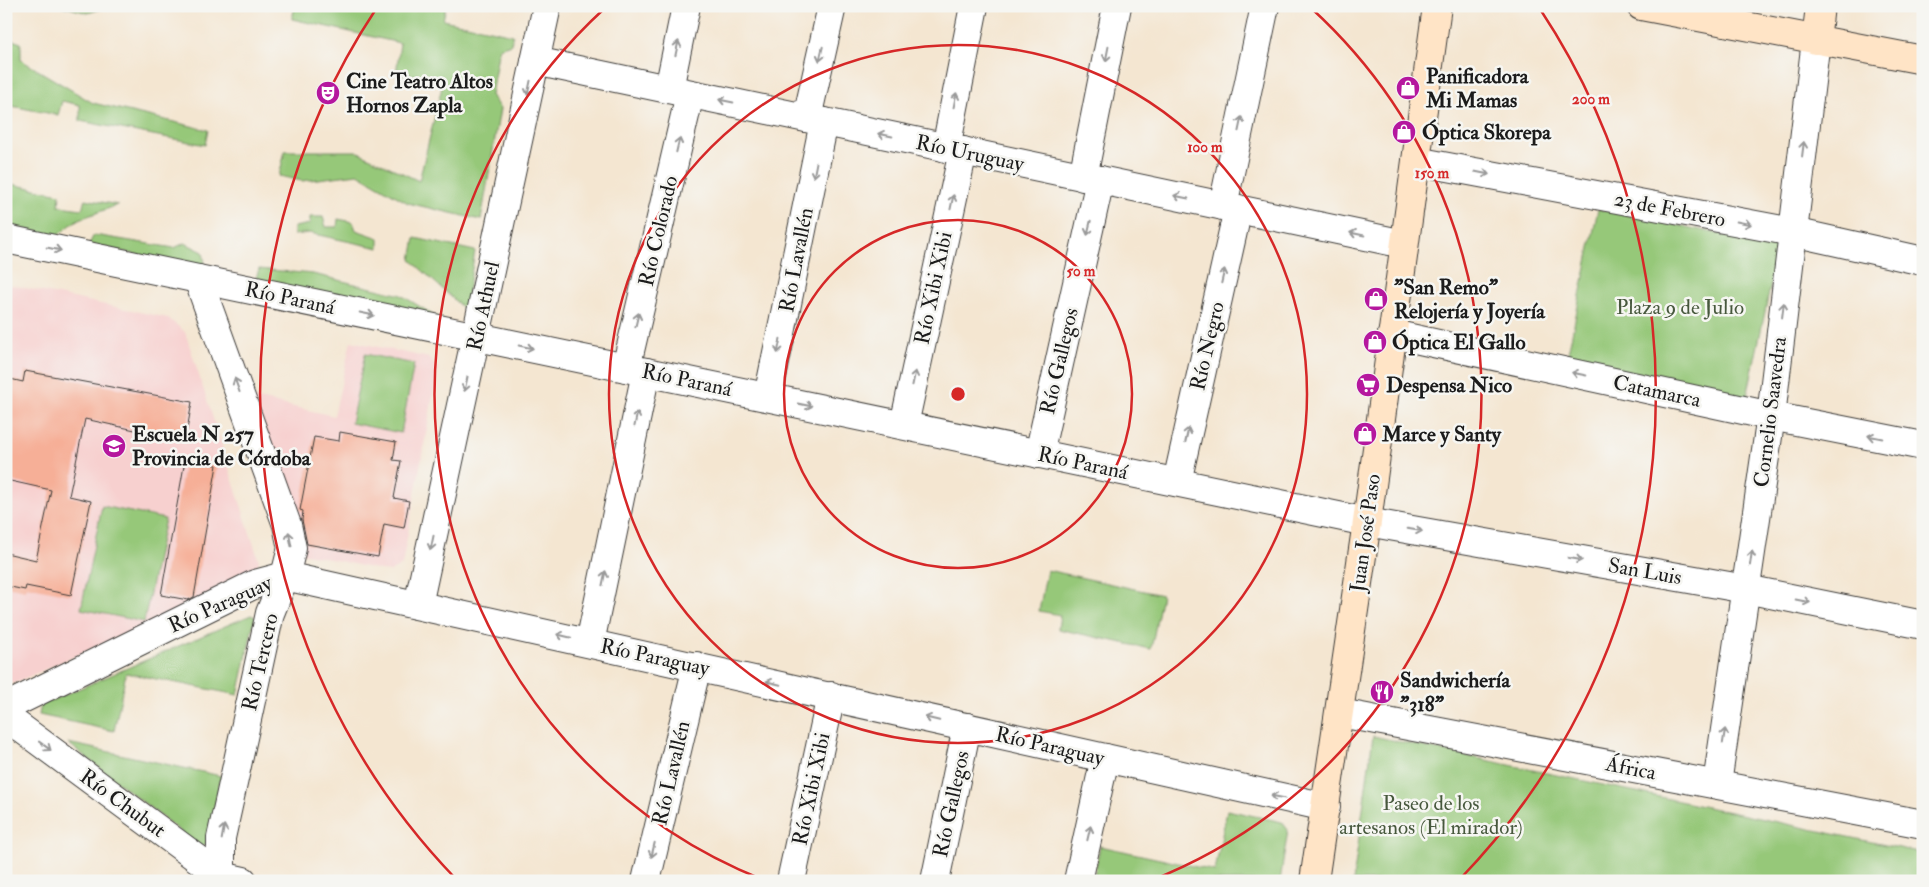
<svg xmlns="http://www.w3.org/2000/svg" width="1929" height="887" font-family="'IM FELL Double Pica',serif">
	<style>
		.built { fill: #f7d0cf }
		.green { fill: #96c879; stroke: #59724a }
		.building { fill: #f6af97 }
		.lines { fill: none; stroke-linecap: round; stroke-linejoin: round }
		.street-casing { stroke: #3c3a37; stroke-width: 30 }
		.secondary-casing { stroke: #3c3a37; stroke-width: 30 }
		.street { stroke: #fff; stroke-width: 28 }
		.secondary { stroke: #ffe4c6; stroke-width: 28 }
		.oneway { stroke: #999 }
		.ring { fill: none; stroke: #d62828; stroke-width: 2.5 }
		.labels { text-anchor: middle; stroke-width: 5; stroke-linejoin: round; paint-order: stroke }
		.poi-label { font-size: 21px; font-weight: bold; fill: #1c1c1c; stroke: #f6f6f2; text-anchor: start }
		.street-label { font-size: 21px; fill: #1c1c1c; stroke: #f6f6f2 }
		.park-label { font-size: 21px; fill: #47583d; stroke: #f6f6f2 }
		.centre { fill: #d62828; stroke: #f6f6f2; stroke-width: 2.5 }
		.ring-label { font-size: 15px; text-anchor: middle; font-weight: bold; fill: #d62828; stroke: #f6f6f2; stroke-width: 5; stroke-linejoin: round; paint-order: stroke }
	</style>
	<rect width="100%" height="100%" fill="#f6f6f2"/>
	<filter id="ink" filterUnits="userSpaceOnUse"><feTurbulence type="fractalNoise" baseFrequency=".02" numOctaves="2"/><feDisplacementMap in="SourceGraphic" scale="10" xChannelSelector="R" yChannelSelector="G"/><feConvolveMatrix kernelMatrix="1 2 1 2 8 2 1 2 1" color-interpolation-filters="sRGB"/></filter>
	<filter id="wash" filterUnits="userSpaceOnUse"><feTurbulence type="fractalNoise" baseFrequency=".0096" numOctaves="4" result="noise"/><feDisplacementMap in="SourceGraphic" scale="20" xChannelSelector="R" yChannelSelector="G"/><feGaussianBlur stdDeviation="1.12" result="paint"/><feColorMatrix in="noise" values="0 0 0 0 0 0 0 0 0 0 0 0 0 0 0 0 0 1.4 0 .05"/><feComposite in="paint" operator="in"/></filter>
	<g filter="url(#wash)">
		<rect width="100%" height="100%" fill="#f4e6d1"/>
		<g class="built">
			<polygon points="6,284 168,318 185,332 259,561 253,578 14,683 6,683"/>
			<polygon points="351,341 429,358 438,369 402,565 390,572 302,553 241,395 334,416"/>
		</g>
		<g class="green">
			<polygon points="62,6 110,6 88,13"/>
			<polygon points="295,6 446,6 443,20 513,35 511,44 499,48 491,95 500,109 481,220 408,203 358,174 302,181 279,176 285,151 356,151 419,181 442,87 429,75 396,75 400,43 292,19"/>
			<polygon points="6,38 21,43 21,60 93,103 208,130 205,145 80,121 80,105 62,101 58,115 6,105"/>
			<polygon points="6,183 60,194 59,206 82,209 85,199 118,205 77,220 57,236 6,225"/>
			<polygon points="1598,209 1779,246 1746,401 1566,363"/>
			<polygon points="310,217 323,217 326,227 337,227 338,219 353,222 356,230 379,238 379,248 309,233 294,235 294,227 310,224"/>
			<polygon points="94,235 174,248 185,243 203,252 206,270 89,244"/>
			<polygon points="415,238 475,251 465,310 411,260"/>
			<polygon points="259,269 313,274 401,295 450,325 255,281"/>
			<polygon points="365,354 414,364 401,433 351,423"/>
			<polygon points="102,506 165,519 144,622 81,609"/>
			<polygon points="1047,570 1162,595 1151,649 1058,629 1060,615 1039,611"/>
			<polygon points="251,615 255,617 238,695 126,673 114,731 39,715 41,705"/>
			<polygon points="1373,736 1923,853 1923,881 1353,881"/>
			<polygon points="68,743 221,776 207,844 200,847"/>
			<polygon points="1227,810 1282,822 1288,830 1280,881 1093,881 1100,846 1215,871"/>
		</g>
		<g id="blocks">
			<g class="building">
				<polygon points="25,371 192,402 185,441 85,419 69,496 91,501 71,595 26,586 25,590 6,586 6,553 36,560 51,490 6,480 6,378 23,382"/>
				<polygon points="340,432 396,442 393,460 401,461 394,498 409,501 404,528 384,524 378,557 307,544 302,520 303,511 300,510 314,437 339,441"/>
				<polygon points="185,460 217,465 194,597 188,600 161,595"/>
			</g>
		</g>
	</g>
	<g filter="url(#ink)">
		<use href="#blocks" fill-opacity="0" stroke="#3c3a37" stroke-width="1"/>
		<g class="lines">
			<g class="street-casing">
				<g id="street">
					<polyline points="535,61 1404,244"/>
					<polyline points="669,89 686,6"/>
					<polyline points="807,118 832,6"/>
					<polyline points="946,148 974,6"/>
					<polyline points="1416,161 1793,232 1923,261"/>
					<polyline points="1083,177 1117,6"/>
					<polyline points="1223,206 1265,6"/>
					<polyline points="6,239 1367,522 1746,589 1923,625"/>
					<polyline points="198,279 287,525 292,548 285,576 270,613 236,770 221,838 221,881"/>
					<polyline points="1392,334 1771,416 1923,446"/>
					<polyline points="626,368 690,94"/>
					<polyline points="768,397 824,122"/>
					<polyline points="904,425 963,151"/>
					<polyline points="1039,454 1100,180"/>
					<polyline points="1177,482 1238,209"/>
					<polyline points="418,605 547,6"/>
					<polyline points="590,643 646,372"/>
					<polyline points="6,707 255,584 285,576 1326,807"/>
					<polyline points="1340,713 1923,824"/>
					<polyline points="6,717 221,876 243,881"/>
					<polyline points="1717,784 1771,416 1816,40"/>
					<polyline points="646,881 697,666"/>
					<polyline points="791,881 831,696"/>
					<polyline points="935,881 967,727"/>
					<polyline points="1078,881 1105,758"/>
				</g>
			</g>
			<g class="secondary-casing">
				<g id="secondary">
					<polyline points="1641,6 1923,60"/>
					<polyline points="1816,40 1820,6"/>
					<polyline points="1314,881 1367,522 1437,6"/>
				</g>
			</g>
			<use href="#street" class="street"/>
			<use href="#secondary" class="secondary"/>
		</g>
		<defs><path id="oneway-shaft" d="M-6 0H5M1.5-3L5.5 0L1.5 3" fill="none" stroke-width="1.6" stroke-linecap="round" stroke-linejoin="round" transform="scale(1.25)"/></defs>
		<g class="oneway">
			<use href="#oneway-shaft" transform="translate(677 48) rotate(-78)"/>
			<use href="#oneway-shaft" transform="translate(821 54) rotate(103)"/>
			<use href="#oneway-shaft" transform="translate(1107 54) rotate(101)"/>
			<use href="#oneway-shaft" transform="translate(529 88) rotate(102)"/>
			<use href="#oneway-shaft" transform="translate(955 100) rotate(-79)"/>
			<use href="#oneway-shaft" transform="translate(726 101) rotate(-168)"/>
			<use href="#oneway-shaft" transform="translate(1240 124) rotate(-78)"/>
			<use href="#oneway-shaft" transform="translate(885 135) rotate(-168)"/>
			<use href="#oneway-shaft" transform="translate(678 145) rotate(-77)"/>
			<use href="#oneway-shaft" transform="translate(1803 149) rotate(-83)"/>
			<use href="#oneway-shaft" transform="translate(815 170) rotate(101)"/>
			<use href="#oneway-shaft" transform="translate(1482 173) rotate(11)"/>
			<use href="#oneway-shaft" transform="translate(1181 197) rotate(-168)"/>
			<use href="#oneway-shaft" transform="translate(952 202) rotate(-78)"/>
			<use href="#oneway-shaft" transform="translate(1744 223) rotate(11)"/>
			<use href="#oneway-shaft" transform="translate(1089 228) rotate(103)"/>
			<use href="#oneway-shaft" transform="translate(1357 234) rotate(-168)"/>
			<use href="#oneway-shaft" transform="translate(54 249) rotate(12)"/>
			<use href="#oneway-shaft" transform="translate(1223 276) rotate(-77)"/>
			<use href="#oneway-shaft" transform="translate(1783 310) rotate(-83)"/>
			<use href="#oneway-shaft" transform="translate(367 314) rotate(12)"/>
			<use href="#oneway-shaft" transform="translate(637 320) rotate(-77)"/>
			<use href="#oneway-shaft" transform="translate(779 346) rotate(101)"/>
			<use href="#oneway-shaft" transform="translate(526 347) rotate(12)"/>
			<use href="#oneway-shaft" transform="translate(1579 374) rotate(-168)"/>
			<use href="#oneway-shaft" transform="translate(914 378) rotate(-78)"/>
			<use href="#oneway-shaft" transform="translate(466 384) rotate(102)"/>
			<use href="#oneway-shaft" transform="translate(237 385) rotate(-110)"/>
			<use href="#oneway-shaft" transform="translate(805 405) rotate(12)"/>
			<use href="#oneway-shaft" transform="translate(636 419) rotate(-78)"/>
			<use href="#oneway-shaft" transform="translate(1187 435) rotate(-77)"/>
			<use href="#oneway-shaft" transform="translate(1875 437) rotate(-169)"/>
			<use href="#oneway-shaft" transform="translate(1415 530) rotate(10)"/>
			<use href="#oneway-shaft" transform="translate(290 539) rotate(-101)"/>
			<use href="#oneway-shaft" transform="translate(432 543) rotate(102)"/>
			<use href="#oneway-shaft" transform="translate(1751 558) rotate(-82)"/>
			<use href="#oneway-shaft" transform="translate(1575 559) rotate(10)"/>
			<use href="#oneway-shaft" transform="translate(604 578) rotate(-78)"/>
			<use href="#oneway-shaft" transform="translate(1803 601) rotate(11)"/>
			<use href="#oneway-shaft" transform="translate(564 636) rotate(-167)"/>
			<use href="#oneway-shaft" transform="translate(773 683) rotate(-167)"/>
			<use href="#oneway-shaft" transform="translate(932 719) rotate(-167)"/>
			<use href="#oneway-shaft" transform="translate(1724 736) rotate(-81)"/>
			<use href="#oneway-shaft" transform="translate(45 746) rotate(36)"/>
			<use href="#oneway-shaft" transform="translate(1278 797) rotate(-168)"/>
			<use href="#oneway-shaft" transform="translate(223 832) rotate(-80)"/>
			<use href="#oneway-shaft" transform="translate(1089 833) rotate(-77)"/>
			<use href="#oneway-shaft" transform="translate(653 850) rotate(103)"/>
		</g>
	</g>
	<g class="ring">
		<circle cx="958" cy="394" r="174"/>
		<circle cx="958" cy="394" r="349"/>
		<path d="M766 881A523 523 0 0 1 605 8M1311 8A523 523 0 0 1 1150 881"/>
		<path d="M456 879A698 698 0 0 1 376 9M1540 9A698 698 0 0 1 1460 879"/>
	</g>
	<defs>
		<g id="shop-disc" transform="scale(1.25)"><circle r="9.5" fill="#b5179e" stroke="#f6f6f2"/><path d="M-5-2.5h2.3a2.7 3.5 0 0 1 5.4 0H5L5.5 6h-11ZM-1.5-2.5h3a1.5 2.3 0 0 0-3 0Z" fill="#fff"/></g>
		<g id="theatre-disc" transform="scale(1.25)"><circle r="9.5" fill="#b5179e" stroke="#f6f6f2"/><path d="M-5-5.5Q0-4 5-5.5V0Q5 5 0 6Q-5 5-5 0ZM-3.3-2.5H-1v1.5H-3.3ZM1-2.5H3.3v1.5H1ZM-2.8 1Q0 5.5 2.8 1Z" fill="#fff"/></g>
		<g id="supermarket-disc" transform="scale(1.25)"><circle r="9.5" fill="#b5179e" stroke="#f6f6f2"/><path d="M-6-5.5h2.5l.6 2H6L4.5 2H-2.5L-4.4-4H-6ZM-1.5 3.2a1.3 1.3 0 1 0 .1 0ZM3 3.2a1.3 1.3 0 1 0 .1 0Z" fill="#fff"/></g>
		<g id="school-disc" transform="scale(1.25)"><circle r="9.5" fill="#b5179e" stroke="#f6f6f2"/><path d="M0-5L7-2L0 1L-7-2ZM-4 1L0 2.5L4 1V4Q0 6-4 4Z" fill="#fff"/></g>
		<g id="restaurant-disc" transform="scale(1.25)"><circle r="9.5" fill="#b5179e" stroke="#f6f6f2"/><path d="M-5-6h1v4h1v-4h1v4h1v-4h1v5L-1.5 .5V6h-2V.5L-5-1ZM5-6V6H3V1.5H1.5Q1.5-4 5-6Z" fill="#fff"/></g>
	</defs>
	<g fill-rule="evenodd">
		<use href="#shop-disc" x="1408" y="88"/>
		<use href="#theatre-disc" x="328" y="93"/>
		<use href="#shop-disc" x="1404" y="132"/>
		<use href="#shop-disc" x="1376" y="299"/>
		<use href="#shop-disc" x="1375" y="342"/>
		<use href="#supermarket-disc" x="1368" y="385"/>
		<use href="#shop-disc" x="1365" y="434"/>
		<use href="#school-disc" x="114" y="446"/>
		<use href="#restaurant-disc" x="1382" y="692"/>
	</g>
	<g class="labels">
		<g class="poi-label">
			<text x="1426" y="83">Panificadora<tspan x="1426" dy="24">Mi Mamas</tspan></text>
			<text x="346" y="88">Cine Teatro Altos<tspan x="346" dy="24">Hornos Zapla</tspan></text>
			<text x="1422" y="139">Óptica Skorepa</text>
			<text x="1394" y="294">"San Remo"<tspan x="1394" dy="24">Relojería y Joyería</tspan></text>
			<text x="1392" y="349">Óptica El Gallo</text>
			<text x="1386" y="392">Despensa Nico</text>
			<text x="132" y="441">Escuela N 257<tspan x="132" dy="24">Provincia de Córdoba</tspan></text>
			<text x="1382" y="441">Marce y Santy</text>
			<text x="1400" y="687">Sandwichería<tspan x="1400" dy="24">"318"</tspan></text>
		</g>
		<g class="street-label">
			<text transform="translate(970 153) rotate(12)" y="7">Río Uruguay</text>
			<text transform="translate(1670 209) rotate(11)" y="7">23 de Febrero</text>
			<text transform="translate(658 231) rotate(-77)" y="7">Río Colorado</text>
			<text transform="translate(796 260) rotate(-79)" y="7">Río Lavallén</text>
			<text transform="translate(933 288) rotate(-78)" y="7">Río Xibi Xibi</text>
			<text transform="translate(290 298) rotate(12)" y="7">Río Paraná</text>
			<text transform="translate(483 306) rotate(-78)" y="7">Río Athuel</text>
			<text transform="translate(1207 346) rotate(-77)" y="7">Río Negro</text>
			<text transform="translate(1059 361) rotate(-77)" y="7">Río Gallegos</text>
			<text transform="translate(687 380) rotate(12)" y="7">Río Paraná</text>
			<text transform="translate(1657 391) rotate(12)" y="7">Catamarca</text>
			<text transform="translate(1770 412) rotate(-83)" y="7">Cornelio Saavedra</text>
			<text transform="translate(1083 463) rotate(12)" y="7">Río Paraná</text>
			<text transform="translate(1365 533) rotate(-82)" y="7">Juan José Paso</text>
			<text transform="translate(1645 571) rotate(10)" y="7">San Luis</text>
			<text transform="translate(220 604) rotate(-24)" y="7">Río Paraguay</text>
			<text transform="translate(655 657) rotate(12)" y="7">Río Paraguay</text>
			<text transform="translate(260 662) rotate(-77)" y="7">Río Tercero</text>
			<text transform="translate(1050 746) rotate(13)" y="7">Río Paraguay</text>
			<text transform="translate(1631 768) rotate(11)" y="7">África</text>
			<text transform="translate(671 773) rotate(-77)" y="7">Río Lavallén</text>
			<text transform="translate(811 789) rotate(-78)" y="7">Río Xibi Xibi</text>
			<text transform="translate(123 803) rotate(36)" y="7">Río Chubut</text>
			<text transform="translate(951 804) rotate(-78)" y="7">Río Gallegos</text>
		</g>
		<g class="park-label">
			<text x="1680" y="314">Plaza 9 de Julio</text>
			<text x="1431" y="810">Paseo de los<tspan x="1431" dy="24">artesanos (El mirador)</tspan></text>
		</g>
	</g>
	<circle cx="958" cy="394" r="8" class="centre"/>
	<g class="ring-label">
		<text x="1591" y="104">200 m</text>
		<text x="1205" y="152">100 m</text>
		<text x="1432" y="178">150 m</text>
		<text x="1081" y="276">50 m</text>
	</g>
	<rect width="1929" height="887" fill="none" stroke="#f6f6f2" stroke-width="25"/>
</svg>
